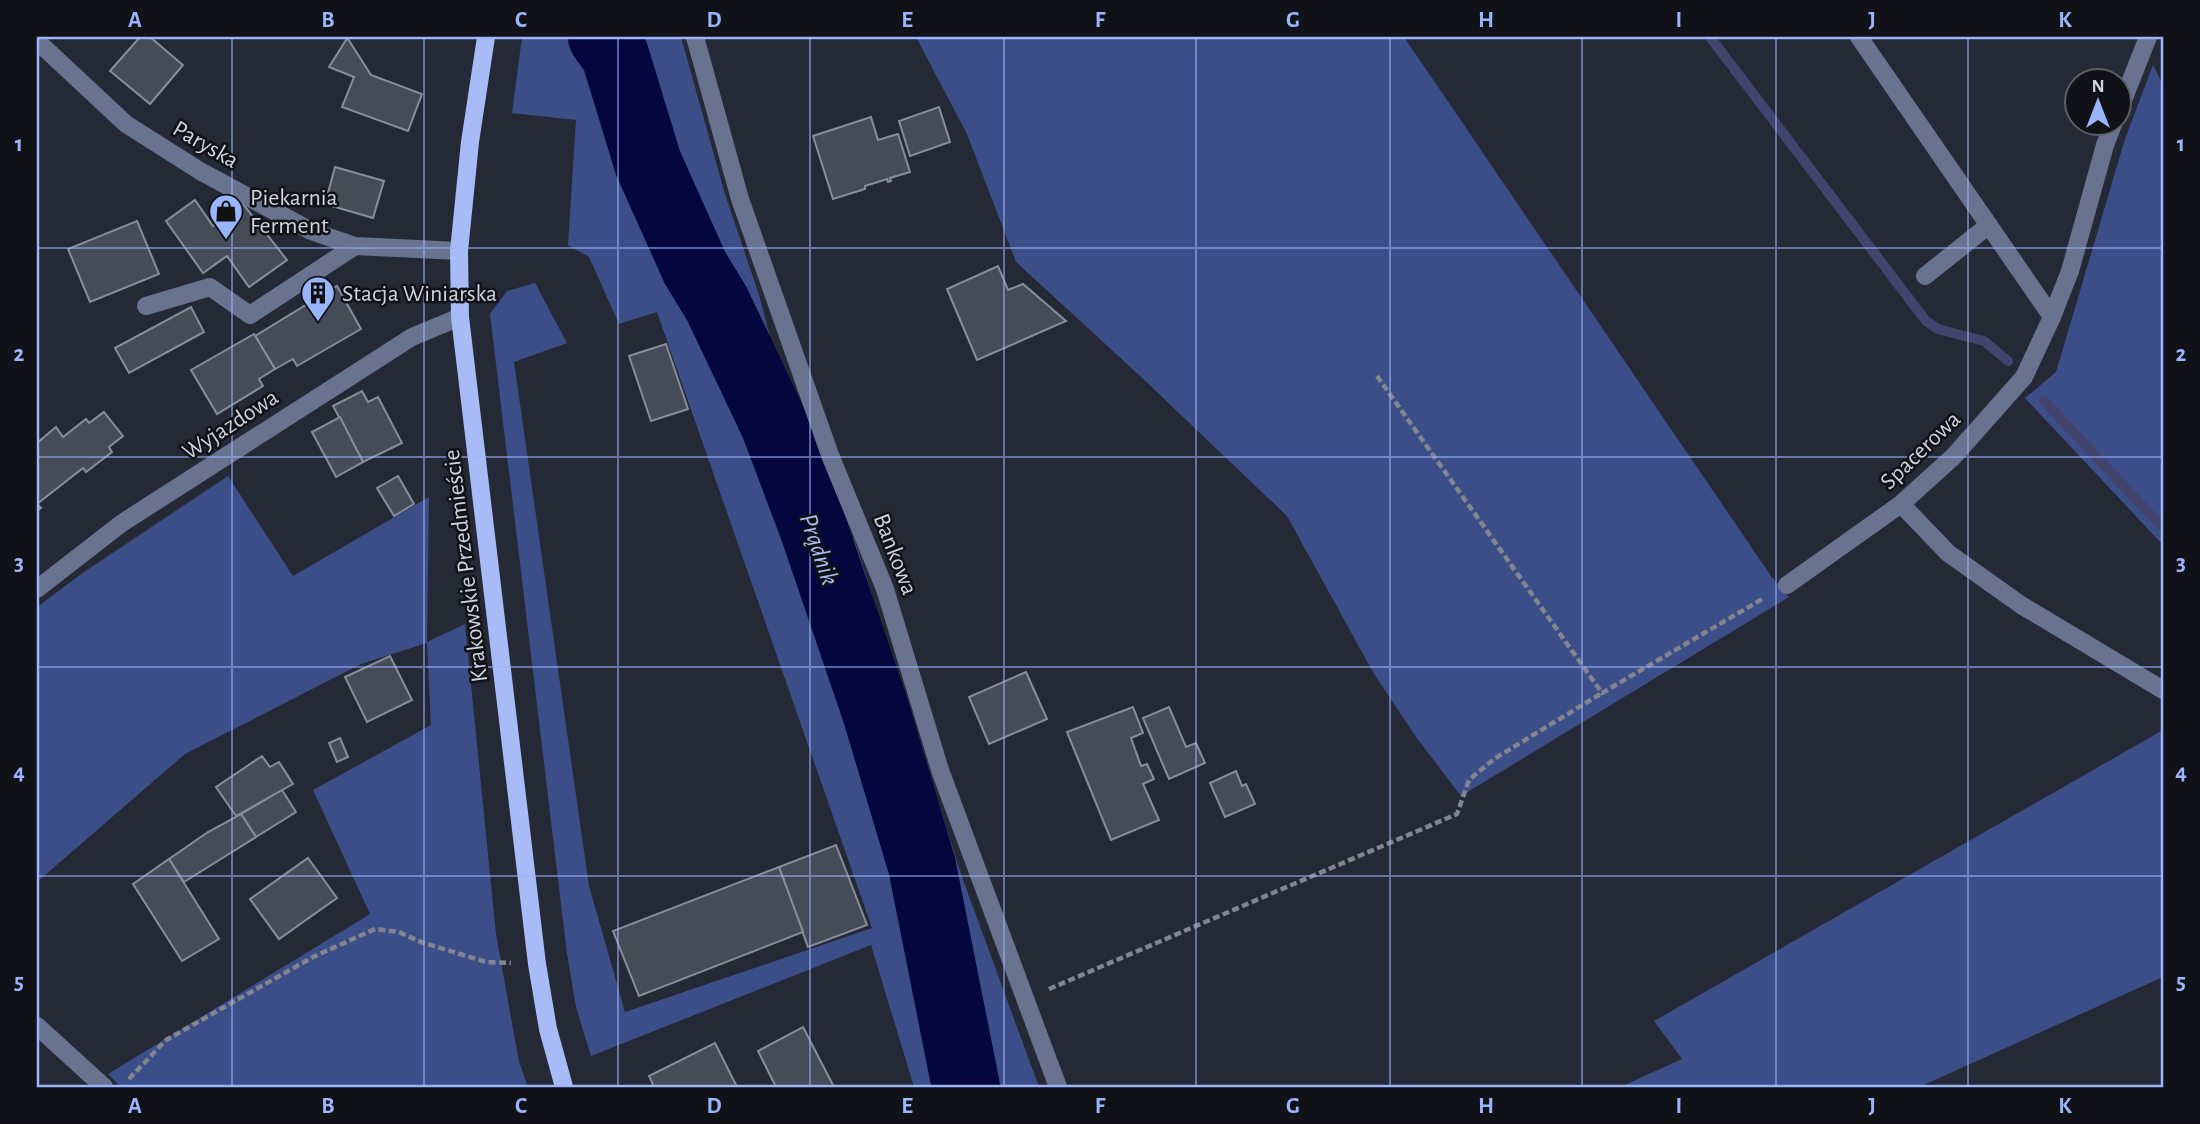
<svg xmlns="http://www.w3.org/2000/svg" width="2200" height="1124" font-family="'Alegreya Sans',sans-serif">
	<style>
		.green { fill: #3c4e88 }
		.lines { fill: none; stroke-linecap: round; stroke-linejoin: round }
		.stream { stroke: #41446d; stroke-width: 10 }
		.river { stroke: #04063e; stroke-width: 68 }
		.building { fill: #464b58; stroke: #878d9b; stroke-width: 2 }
		.path { stroke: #82858f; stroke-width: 4.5; stroke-dasharray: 7 3.5; stroke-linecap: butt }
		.minor { stroke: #68738f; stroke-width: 18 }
		.major { stroke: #a7bcf6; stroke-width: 18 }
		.grid { fill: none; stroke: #9bb5fd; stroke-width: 2; stroke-opacity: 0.55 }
		.labels { text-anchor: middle; stroke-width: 5; stroke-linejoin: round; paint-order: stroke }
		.street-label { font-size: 24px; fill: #d0d3db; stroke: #101217 }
		.poi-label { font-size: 24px; fill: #d0d3db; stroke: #101217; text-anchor: start }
		.water-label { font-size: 26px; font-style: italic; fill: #aabdf3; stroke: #101217 }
		.neatline { fill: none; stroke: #9bb5fd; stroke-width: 2.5 }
		.grid-label { font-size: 23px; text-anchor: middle; font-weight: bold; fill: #9bb5fd }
	</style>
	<rect width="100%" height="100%" fill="#252935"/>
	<g class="green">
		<polygon points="522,37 584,37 614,89 653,194 823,617 877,803 942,1087 914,1087 871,945 591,1056 576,1007 567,954 490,314 507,291 535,283 567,343 514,362 589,886 625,1012 872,928 657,312 619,324 589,257 568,245 576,120 512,113"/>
		<polygon points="634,37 681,37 725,194 759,295 770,337 757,347 677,194 633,51"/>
		<polygon points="916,37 1404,37 1771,576 1789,597 1461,796 1416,737 1374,674 1287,516 1139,375 1016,262 967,134"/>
		<polygon points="2153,65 2163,85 2163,545 2025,398 2056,372 2125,139"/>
		<polygon points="228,476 293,576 429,497 427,642 465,624 496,934 519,1062 528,1087 121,1087 108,1074 370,914 313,790 431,725 427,643 361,664 185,754 37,882 37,607 84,572"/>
		<polygon points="854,538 962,877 1039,1087 983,1087 916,788 837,542"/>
		<polygon points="2163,730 2163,977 1919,1087 1620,1087 1682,1059 1654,1021"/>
	</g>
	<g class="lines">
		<g class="stream">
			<polyline points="1710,37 1926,321 1938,329 1984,341 2008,361"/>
			<polyline points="615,55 618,37"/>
			<polyline points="2044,401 2163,528"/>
		</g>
		<polyline class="river" points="602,37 615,55 648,163 695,268 717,304 774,424 814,530 876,712 922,866 966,1087"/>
	</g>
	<g class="building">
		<polygon points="140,37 150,37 183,65 150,104 110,71"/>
		<polygon points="348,39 371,75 422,94 408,131 342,107 354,77 329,67 346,40"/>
		<polygon points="939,107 950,142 910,156 899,121"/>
		<polygon points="871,117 878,140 898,134 910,172 890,178 891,181 888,182 887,179 865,186 865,189 833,199 813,136"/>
		<polygon points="335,167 384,181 373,218 325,204"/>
		<polygon points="195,200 213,226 243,204 287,260 249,287 227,256 203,273 166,221"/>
		<polygon points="137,221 159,274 90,302 68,249"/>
		<polygon points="998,266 1008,290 1023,284 1066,321 977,360 947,289"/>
		<polygon points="337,286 361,329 297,366 293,359 275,369 255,336"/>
		<polygon points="191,307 204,332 129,373 115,348"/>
		<polygon points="254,334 275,369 259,379 263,386 217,414 191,370"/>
		<polygon points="666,344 688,409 651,421 629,356"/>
		<polygon points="362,391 368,402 378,397 402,443 363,462 333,406"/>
		<polygon points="104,412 123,436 109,447 112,452 86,472 83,468 37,504 41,508 37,511 37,443 56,427 63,437 86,419 89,423"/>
		<polygon points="340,417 363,462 336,477 312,432"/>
		<polygon points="398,476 414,504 394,516 377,488"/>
		<polygon points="390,656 412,700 367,722 345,677"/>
		<polygon points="1026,672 1047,719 989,744 969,697"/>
		<polygon points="1133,707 1143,733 1131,738 1141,766 1147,764 1154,779 1143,784 1159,820 1111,840 1067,732"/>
		<polygon points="1169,707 1186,747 1196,743 1205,763 1169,779 1143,718"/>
		<polygon points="340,738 348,757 337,762 329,743"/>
		<polygon points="262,756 270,767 279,762 293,784 236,816 216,787"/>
		<polygon points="1236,771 1242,786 1246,784 1255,804 1225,817 1210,783"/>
		<polygon points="282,790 296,812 256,837 241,814"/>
		<polygon points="241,814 256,837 184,882 169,859 208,832"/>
		<polygon points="836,845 867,925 808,947 779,867"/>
		<polygon points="308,858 337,898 279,939 250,899"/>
		<polygon points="169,859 219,939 182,961 133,884"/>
		<polygon points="779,867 803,932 639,996 613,931"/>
		<polygon points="803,1027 834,1087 776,1087 758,1051"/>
		<polygon points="715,1043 737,1087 654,1087 649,1076"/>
	</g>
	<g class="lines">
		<g class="path">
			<polyline points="1377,376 1602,693 1764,598"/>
			<polyline points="1049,989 1457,814 1469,780 1494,759 1602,693"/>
			<polyline points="129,1079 166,1040 313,957 375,929 399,932 421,942 486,962 511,963"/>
		</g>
		<g class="minor">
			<polyline points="695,37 740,199 830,455 885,589 940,770 1058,1087"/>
			<polyline points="1859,37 2052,317"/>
			<polyline points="37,41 126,124 200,171 311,231 355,246 459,251"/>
			<polyline points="2120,108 2148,37"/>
			<polyline points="1925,276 1989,225"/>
			<polyline points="146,306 210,287 250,315 355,246"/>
			<polyline points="1901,504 1948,553 2021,605 2163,690"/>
			<polyline points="1787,585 1901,504 1953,457 2024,377 2052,317 2070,271 2105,145 2114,122"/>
			<polyline points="37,589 122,523 412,337 460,317"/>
			<polyline points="37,1026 104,1087"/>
		</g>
		<polyline class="major" points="486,37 470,142 459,251 460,317 537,964 548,1029 564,1087"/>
	</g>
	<path class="grid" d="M232 37V1087M424 37V1087M618 37V1087M810 37V1087M1004 37V1087M1196 37V1087M1390 37V1087M1582 37V1087M1776 37V1087M1968 37V1087M37 248H2163M37 457H2163M37 667H2163M37 876H2163"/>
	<defs>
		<g id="shop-pin" transform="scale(1.75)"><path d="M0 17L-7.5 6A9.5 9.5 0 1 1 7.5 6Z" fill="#9bb5fd" stroke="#101217"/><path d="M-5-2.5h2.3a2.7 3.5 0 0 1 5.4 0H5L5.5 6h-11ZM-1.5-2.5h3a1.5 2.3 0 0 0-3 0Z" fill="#111"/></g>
		<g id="building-pin" transform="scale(1.75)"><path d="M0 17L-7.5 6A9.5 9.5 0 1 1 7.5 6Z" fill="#9bb5fd" stroke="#101217"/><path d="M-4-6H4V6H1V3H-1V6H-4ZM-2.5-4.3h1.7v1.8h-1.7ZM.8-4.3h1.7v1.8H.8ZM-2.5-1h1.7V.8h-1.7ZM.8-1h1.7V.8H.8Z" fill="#111"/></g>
	</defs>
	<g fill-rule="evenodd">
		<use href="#shop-pin" x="226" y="211"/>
		<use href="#building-pin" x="318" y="293"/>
	</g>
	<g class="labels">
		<g class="street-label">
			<text transform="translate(206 144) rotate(30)" y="8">Paryska</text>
			<text transform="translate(230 424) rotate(-33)" y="8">Wyjazdowa</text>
			<text transform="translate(1920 450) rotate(-44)" y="8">Spacerowa</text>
			<text transform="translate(896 554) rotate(69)" y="8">Bankowa</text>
			<text transform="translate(465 566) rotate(-97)" y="8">Krakowskie Przedmieście</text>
		</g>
		<g class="poi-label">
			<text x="250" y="205">Piekarnia<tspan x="250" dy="28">Ferment</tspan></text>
			<text x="342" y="301">Stacja Winiarska</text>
		</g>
		<g class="water-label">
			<text transform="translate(820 549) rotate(71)" y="9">Prądnik</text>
		</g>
	</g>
	<rect width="2200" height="1124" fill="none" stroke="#101217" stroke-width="77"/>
	<g transform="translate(2098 102)"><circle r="33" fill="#101217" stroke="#5d5f65" stroke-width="2"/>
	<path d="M0-5L12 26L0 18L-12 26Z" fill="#9bb5fd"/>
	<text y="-10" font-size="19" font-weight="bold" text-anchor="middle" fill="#d0d3db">N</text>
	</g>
	<rect x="38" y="38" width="2124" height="1048" class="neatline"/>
	<g class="grid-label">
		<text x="135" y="27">A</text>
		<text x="328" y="27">B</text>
		<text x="521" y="27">C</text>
		<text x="714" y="27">D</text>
		<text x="907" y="27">E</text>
		<text x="1100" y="27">F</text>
		<text x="1293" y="27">G</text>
		<text x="1486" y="27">H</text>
		<text x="1679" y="27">I</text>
		<text x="1872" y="27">J</text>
		<text x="2065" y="27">K</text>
		<text x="19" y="151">1</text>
		<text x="2181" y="151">1</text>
		<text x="19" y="361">2</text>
		<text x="2181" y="361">2</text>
		<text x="19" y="570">3</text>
		<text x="2181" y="570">3</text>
		<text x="19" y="779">4</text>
		<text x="2181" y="779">4</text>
		<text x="19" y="989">5</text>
		<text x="2181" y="989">5</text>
		<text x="135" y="1113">A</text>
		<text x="328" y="1113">B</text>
		<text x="521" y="1113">C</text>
		<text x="714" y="1113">D</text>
		<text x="907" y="1113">E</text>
		<text x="1100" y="1113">F</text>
		<text x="1293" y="1113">G</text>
		<text x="1486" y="1113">H</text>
		<text x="1679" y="1113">I</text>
		<text x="1872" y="1113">J</text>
		<text x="2065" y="1113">K</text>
	</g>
</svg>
